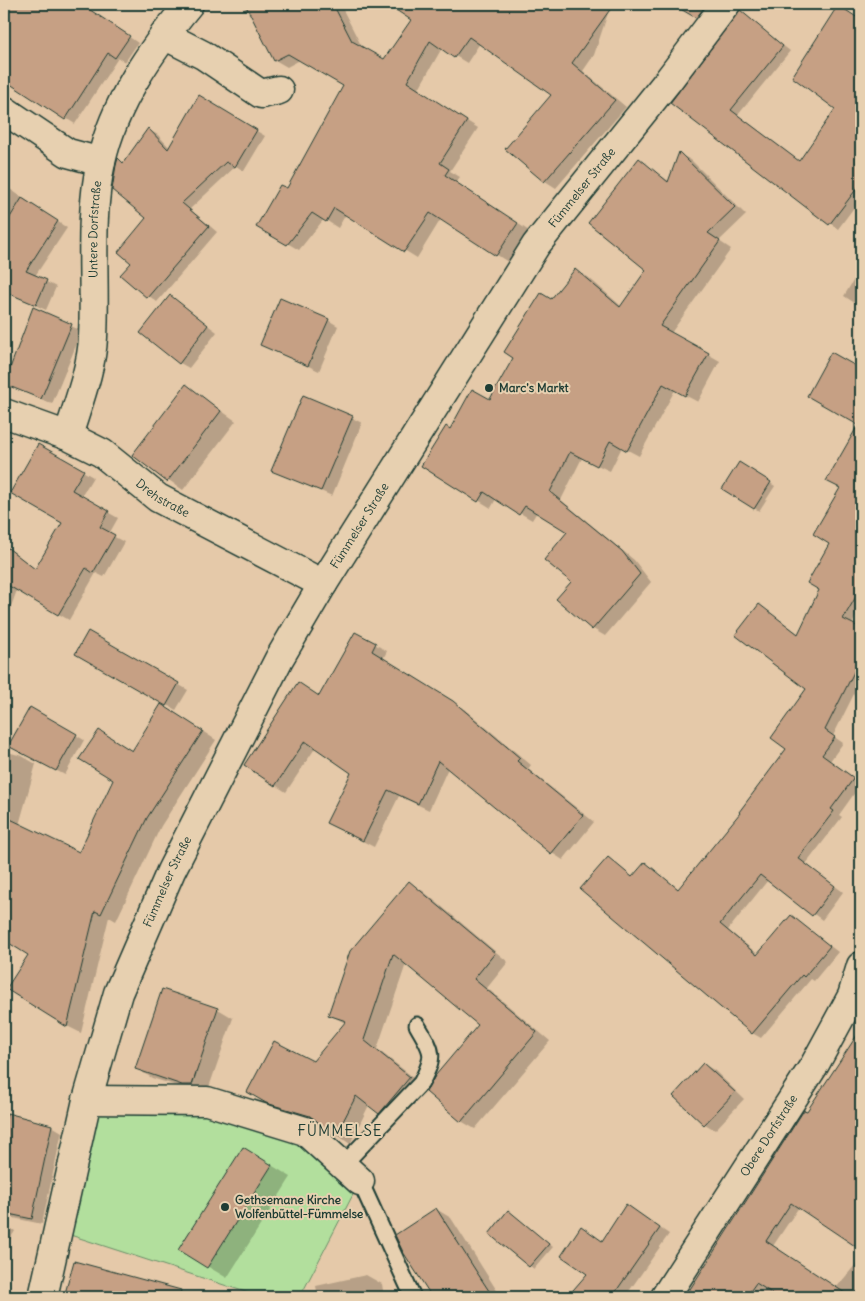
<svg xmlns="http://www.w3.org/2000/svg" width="865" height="1301" font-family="Delius,sans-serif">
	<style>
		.green { fill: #b2df9d; stroke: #688e68 }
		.shadow { fill: #0003 }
		.building { fill: #c6a084; stroke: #1f3d34 }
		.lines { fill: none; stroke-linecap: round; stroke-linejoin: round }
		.service-casing { stroke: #1f3d34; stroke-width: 19 }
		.minor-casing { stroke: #1f3d34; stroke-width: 31 }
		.tertiary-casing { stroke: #1f3d34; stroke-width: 31 }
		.service { stroke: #e7d0b0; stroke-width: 15 }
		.minor { stroke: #e7d0b0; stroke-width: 28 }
		.tertiary { stroke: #e7d0b0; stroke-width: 28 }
		.poi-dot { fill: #1f3d34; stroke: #e7d0b0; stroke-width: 2 }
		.labels { text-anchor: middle; stroke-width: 4; stroke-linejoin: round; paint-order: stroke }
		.street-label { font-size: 12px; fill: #1f3d34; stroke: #e7d0b0 }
		.poi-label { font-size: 12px; font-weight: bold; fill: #1f3d34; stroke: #e7d0b0; text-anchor: start }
		.quarter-label { font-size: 15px; letter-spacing: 1px; fill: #1f3d34; stroke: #e7d0b0 }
	</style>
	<rect width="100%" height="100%" fill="#e5c9a9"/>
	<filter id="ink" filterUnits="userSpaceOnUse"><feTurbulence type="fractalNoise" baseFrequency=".02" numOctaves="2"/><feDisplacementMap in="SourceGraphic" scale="10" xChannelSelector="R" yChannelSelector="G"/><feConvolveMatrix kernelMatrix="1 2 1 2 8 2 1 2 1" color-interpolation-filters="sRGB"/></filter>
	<g filter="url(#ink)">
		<polygon class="green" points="87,1100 207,1101 305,1131 360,1181 300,1297 261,1297 58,1231"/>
		<g class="shadow">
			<polygon points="4,4 92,4 88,9 138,43 125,62 118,58 75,124 4,78"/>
			<polygon points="240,4 340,4 363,49 384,61 436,4 492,6 493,4 530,4 540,10 544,4 611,4 594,55 583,71 626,107 556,188 545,181 507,149 553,95 480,43 467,63 442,48 418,90 478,128 450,171 460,177 456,182 529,231 508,262 441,219 417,258 346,214 338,228 324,219 299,250 258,226 288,190 344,86 300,60 287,67 275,60 252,15"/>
			<polygon points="740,12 790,51 738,115 800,162 837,109 847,12 861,21 861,198 838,229 672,103"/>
			<polygon points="200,97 265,136 244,171 236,166 190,209 217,232 157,302 122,275 133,263 148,218 119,160 124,163 149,130 158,135 170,148"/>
			<polygon points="679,154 691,160 746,215 719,241 731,249 671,333 720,361 698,402 675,390 639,456 622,447 610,471 582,458 561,500 634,560 651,582 605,636 593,629 558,599 573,581 569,532 537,512 532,520 496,499 491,508 423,466 450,430 490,401 552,300 576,271 588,277 621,306 647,270 639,160 670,182"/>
			<polygon points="4,185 67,228 35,276 56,287 46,310 4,291 4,247 7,241 4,239"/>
			<polygon points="861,268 861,307 844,296"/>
			<polygon points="170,297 217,332 189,368 180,363"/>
			<polygon points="33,309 82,331 52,404 4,383"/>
			<polygon points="328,320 338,326 319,371 261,344"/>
			<polygon points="832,354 861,371 861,425 809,395"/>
			<polygon points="186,386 236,421 183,490 133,455"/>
			<polygon points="352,418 362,423 332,496 282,474"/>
			<polygon points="855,433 861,437 861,608 852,624 861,629 861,680 833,736 843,743 830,761 861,784 839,815 842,817 806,864 843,892 822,920 768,880 728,930 759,955 791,916 838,952 814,981 811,979 761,1038 752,1033 608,859 633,877 645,863 679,889 742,812 788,749 807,689 768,611 799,634 821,590"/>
			<polygon points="39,446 93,477 81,497 118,518 109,534 124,542 104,577 96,573 69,620 17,590 4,626 4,544 36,570 64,522"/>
			<polygon points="739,464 775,486 759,511 723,489"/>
			<polygon points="88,633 188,690 176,710 76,654"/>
			<polygon points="355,633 387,651 383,659 464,709 531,765 528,769 594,822 563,860 552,853 448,768 429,810 399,796 374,847 339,829 352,772 316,747 286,792 275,785 299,684 320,697"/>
			<polygon points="176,714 216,740 161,826 116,921 109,917 81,1033 67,1026 29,955 4,938 4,751 22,756 36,764 19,825 79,854 133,752"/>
			<polygon points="59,725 84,740 65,775 18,751"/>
			<polygon points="409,883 423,891 508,962 487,988 550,1041 475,1129 461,1121 480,1025 406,964 377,1049 423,1085 393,1121 369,1105 350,1144 318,1121 282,1110 262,1100 313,1063 345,1023 330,1015"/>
			<polygon points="163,991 218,1009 233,1018 207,1093 199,1093 152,1078 137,1069"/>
			<polygon points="861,1030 861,1248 799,1207 773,1246 836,1288 861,1258 861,1297 686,1297 805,1111 807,1113"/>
			<polygon points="703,1064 714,1070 744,1099 715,1130 705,1124 675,1095"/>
			<polygon points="8,1114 52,1126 62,1132 42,1224 4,1216 4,1132"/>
			<polygon points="263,1160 291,1177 227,1278 180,1250"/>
			<polygon points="436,1209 451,1218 501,1297 433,1297 404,1251"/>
			<polygon points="509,1212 553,1247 534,1269 530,1266"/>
			<polygon points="636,1212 669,1234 625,1297 618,1293 615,1297 568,1297 588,1273 591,1233 603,1242"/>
			<polygon points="4,1224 15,1231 4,1249"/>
			<polygon points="75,1262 167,1292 166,1297 65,1297"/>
			<polygon points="366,1275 382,1284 384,1297 318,1297 316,1286"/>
		</g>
		<g class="building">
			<polygon points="4,4 81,4 130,36 115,58 108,53 65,120 4,80"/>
			<polygon points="245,4 333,4 352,41 384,59 411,20 387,4 614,4 572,63 615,100 544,182 505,149 551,95 469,37 454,58 430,41 407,82 467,121 440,163 449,169 445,175 518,223 496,256 430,213 404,252 334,208 326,222 312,213 287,245 256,227 280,185 287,188 343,86 288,54 274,61"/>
			<polygon points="672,4 707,4 696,18"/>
			<polygon points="838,5 861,20 861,183 829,225 670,103 740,10 783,46 731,110 799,161 835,109 792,77"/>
			<polygon points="199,95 257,130 235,167 226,162 182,203 209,226 147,298 120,275 131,263 118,252 146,218 112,190 116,165 118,158 123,163 148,128 168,149"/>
			<polygon points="679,152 735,207 708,233 720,241 660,326 709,353 685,396 663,384 627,451 610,441 597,466 570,452 550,492 622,551 640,574 592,630 556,599 571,582 544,560 567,532 525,506 519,515 484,492 478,502 421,466 446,426 450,429 472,389 490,399 513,358 504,352 541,293 551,299 575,269 620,307 646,270 588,223 639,158 668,182"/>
			<polygon points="22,198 58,221 26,271 47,280 36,305 10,294 4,304 4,227"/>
			<polygon points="170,295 208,325 179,364 140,333"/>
			<polygon points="280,298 329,319 308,366 260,345"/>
			<polygon points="33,307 72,324 41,399 4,384"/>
			<polygon points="831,352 861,369 861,588 843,619 861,628 861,658 825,730 835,737 822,755 854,778 831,809 834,811 798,858 835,886 812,916 760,875 720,924 757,955 791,915 830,946 804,977 802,975 752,1034 580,889 608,857 632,877 645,862 678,889 740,813 739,812 786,749 771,738 806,689 735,635 759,604 798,634 819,590 807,583 829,544 813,534 840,488 826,481 858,425 807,396"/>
			<polygon points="186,384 221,411 167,482 132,455"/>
			<polygon points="303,395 353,416 321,491 271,471"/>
			<polygon points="38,444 84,470 72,490 109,511 100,527 115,535 93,573 86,568 58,615 4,583 4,545 35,569 62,523 10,493"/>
			<polygon points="739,462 771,482 754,509 722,489"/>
			<polygon points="88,631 179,683 166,706 75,654"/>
			<polygon points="355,632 376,643 372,651 453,701 520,758 517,761 583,815 551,854 438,761 418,804 388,790 363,841 326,823 351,773 305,741 275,786 244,765 298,682 319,696"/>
			<polygon points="161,704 203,731 147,818 101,914 95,911 67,1027 6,989 28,955 4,940 4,816 79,852 113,780 79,759 99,730 132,751"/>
			<polygon points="30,707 77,734 56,771 8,746"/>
			<polygon points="409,881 495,953 474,979 537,1032 461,1122 426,1092 435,1076 478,1025 393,954 364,1040 410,1077 379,1114 356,1096 335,1137 310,1116 266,1103 247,1092 274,1041 313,1061 346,1021 328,1015 350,951"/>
			<polygon points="162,989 218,1008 192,1085 182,1085 135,1069"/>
			<polygon points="861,1029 861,1250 791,1203 766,1241 851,1297 778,1297 756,1283 746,1297 685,1297 804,1110 807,1111"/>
			<polygon points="703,1063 735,1092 704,1125 673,1096"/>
			<polygon points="7,1113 52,1125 32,1219 4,1213 4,1126"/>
			<polygon points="243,1147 272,1165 207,1268 178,1250"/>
			<polygon points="626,1204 660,1228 612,1297 567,1297 587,1274 561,1256 581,1226 602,1241"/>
			<polygon points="436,1208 476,1271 493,1297 432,1297 403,1252 395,1235"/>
			<polygon points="508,1210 549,1244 529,1267 489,1234"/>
			<polygon points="74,1261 181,1290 180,1297 64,1297"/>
		</g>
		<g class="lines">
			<g class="service-casing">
				<g id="service">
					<path d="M343 1165 421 1083C436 1054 433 1052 417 1025"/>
					<polyline points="360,1181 413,1297"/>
				</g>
			</g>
			<g class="minor-casing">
				<g id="minor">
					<polyline points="164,35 203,55 261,94 279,90"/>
					<polyline points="4,110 68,153 101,162"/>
					<path id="s1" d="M68 436C77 406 92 368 93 337 96 279 88 220 101 162 114 103 151 50 189 4"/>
					<polyline points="87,1100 207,1101 305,1131 360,1181"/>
					<path id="s2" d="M665 1297 815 1064 852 996 861 966"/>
				</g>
			</g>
			<g class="tertiary-casing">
				<g id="tertiary">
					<path id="s3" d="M4 413 68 436 102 453 158 498 323 584"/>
					<path id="s4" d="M43 1297 87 1100 118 993 171 871 279 659 323 584 536 245 667 82 726 4"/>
				</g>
			</g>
			<use href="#service" class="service"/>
			<use href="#minor" class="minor"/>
			<use href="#tertiary" class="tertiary"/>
		</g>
	</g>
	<g class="poi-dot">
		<circle cx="489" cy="388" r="5"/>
		<circle cx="225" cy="1207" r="5"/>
	</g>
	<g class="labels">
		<g class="street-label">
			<text dy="4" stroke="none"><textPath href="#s4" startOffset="1245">Fümmelser Straße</textPath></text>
			<text dy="4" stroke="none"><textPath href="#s1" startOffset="210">Untere Dorfstraße</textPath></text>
			<text dy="4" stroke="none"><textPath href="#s3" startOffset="182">Drehstraße</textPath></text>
			<text dy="4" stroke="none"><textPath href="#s4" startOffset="840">Fümmelser Straße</textPath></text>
			<text dy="4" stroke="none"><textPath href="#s4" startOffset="435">Fümmelser Straße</textPath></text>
			<text dy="4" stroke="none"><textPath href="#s2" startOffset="192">Obere Dorfstraße</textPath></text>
		</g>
		<g class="poi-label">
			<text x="499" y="392">Marc's Markt</text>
			<text x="235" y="1204">Gethsemane Kirche<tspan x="235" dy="14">Wolfenbüttel-Fümmelse</tspan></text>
		</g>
		<g class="quarter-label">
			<text x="340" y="1136">FÜMMELSE</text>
		</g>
	</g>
	<rect width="865" height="1301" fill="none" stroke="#e7d0b0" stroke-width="20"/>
	<rect x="10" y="10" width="845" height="1281" fill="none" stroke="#1f3d34" stroke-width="2" filter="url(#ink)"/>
</svg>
